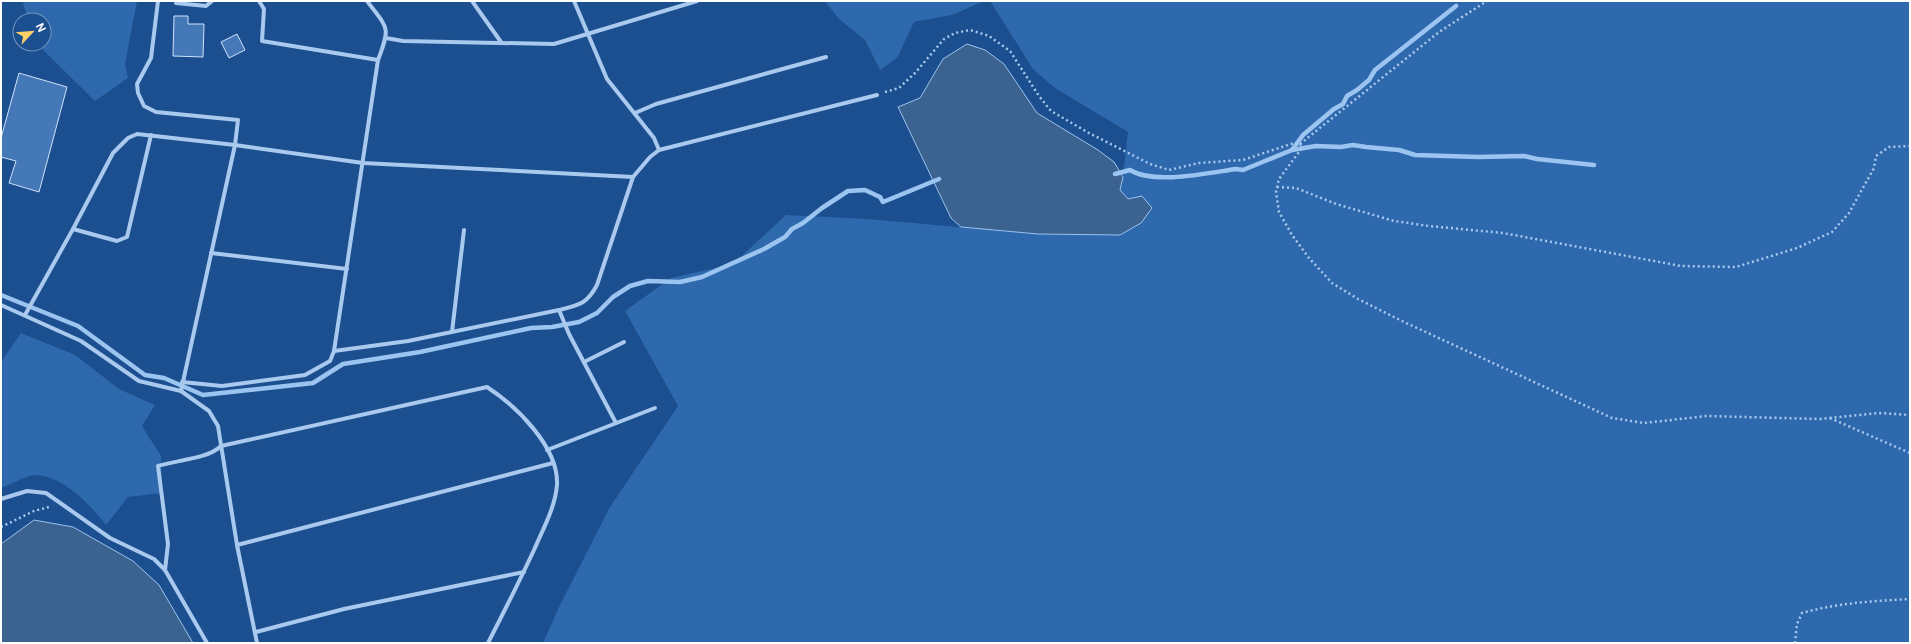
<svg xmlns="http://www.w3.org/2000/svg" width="1911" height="644" font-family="Inter,sans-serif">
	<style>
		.green { fill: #2e69ad }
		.water { fill: #3c6290; stroke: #9cc4f0 }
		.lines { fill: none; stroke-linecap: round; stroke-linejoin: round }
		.stream { stroke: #9cc4f0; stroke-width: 4.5 }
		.building { fill: #4478b7; stroke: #cfe3fa }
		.path { stroke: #a9c9ee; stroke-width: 2.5; stroke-dasharray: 2 3; stroke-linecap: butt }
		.minor { stroke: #a9c9ee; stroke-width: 4 }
	</style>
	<rect width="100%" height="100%" fill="#1b4f8f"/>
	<g class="green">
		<polygon points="25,1 137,1 125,64 128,78 95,101 40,47 39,44 44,44 44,20 29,20 23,4"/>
		<polygon points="825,1 984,1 952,15 914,22 897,58 880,70 865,40 839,19"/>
		<polygon points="990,1 1910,1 1910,643 543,643 559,607 610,507 678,406 625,311 671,278 733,264 786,215 868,219 1038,234 1120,235 1141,223 1152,208 1128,199 1120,190 1123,177 1128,132 1055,88 1033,69"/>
		<path d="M21 333 75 355 119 389 155 405 142 426 161 456 162 493 128 497 106 525C89 504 65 477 36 475 28 475 9 485 1 488V362Z"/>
	</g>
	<g class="water">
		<polygon points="967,44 985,50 1004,64 1037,113 1098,150 1114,162 1123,177 1120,190 1128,199 1142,196 1152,208 1141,223 1120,235 1038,234 961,227 951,218 898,107 920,98 943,59"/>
		<polygon points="34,520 73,527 133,561 159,585 193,643 1,643 1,544"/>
	</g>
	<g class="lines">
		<g class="stream">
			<polyline points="1292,150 1316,146 1341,147 1353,145 1366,147 1399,150 1415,155 1478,157 1524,156 1537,159 1594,165"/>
			<path d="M1115 174 1130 170C1154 185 1208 173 1236 169L1243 170 1292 150 1303 135 1334 109 1343 104 1347 96 1357 90 1369 80 1375 70 1456 6"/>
			<polyline points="1,295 78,326 145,375 164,378 203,395 313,383 343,364 420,352 531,328 552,327 579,322 597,313 613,297 630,286 648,281 680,282 702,277 764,249 785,237 792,229 803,223 822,208 848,191 865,190 880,197 883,202 939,179"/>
		</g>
	</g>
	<g class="building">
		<polygon points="174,16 188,16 188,24 204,24 203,57 173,56"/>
		<polygon points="237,34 245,50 229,58 221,42"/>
		<polygon points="19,73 67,87 39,192 9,183 16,161 1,157 1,138"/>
	</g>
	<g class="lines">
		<g class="path">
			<polyline points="885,92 899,88 915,73 944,39 955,33 970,30 989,36 1010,51 1039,96 1051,111 1089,133 1150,164 1169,170 1199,163 1243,160 1294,143 1300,144"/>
			<polyline points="1300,144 1302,148 1279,179 1276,192 1279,212 1292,235 1309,258 1332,283 1358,299 1404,322 1612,418 1644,423 1707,416 1820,419 1879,413 1910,415"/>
			<polyline points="1300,144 1439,32 1487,1"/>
			<polyline points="1277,187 1296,188 1336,204 1394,221 1429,226 1503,233 1681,266 1736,267 1797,248 1832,232 1849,213 1874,168 1876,156 1889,147 1910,146"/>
			<polyline points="1830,418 1910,453"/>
			<polyline points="1,527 34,511 49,507"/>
			<path d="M1795 643 1797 624 1802 613C1838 603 1873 601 1910 599"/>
		</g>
		<g class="minor">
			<polyline points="158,1 151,58 137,84 138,93 144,106 156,112 238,120 235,145 181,391"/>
			<polyline points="259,1 264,9 262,41 378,60"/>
			<polyline points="472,1 501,42"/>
			<polyline points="574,1 607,79 654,138 659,150 877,95"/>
			<polyline points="176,3 206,6 212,1"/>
			<polyline points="386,38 403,41 554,44 697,1"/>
			<polyline points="635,113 656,104 826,57"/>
			<polyline points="73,229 117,241 127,237 151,135"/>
			<polyline points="211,253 347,269"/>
			<polyline points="1,305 81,341 139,381 181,391 209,411 218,426 237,545 257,643"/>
			<polyline points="559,310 569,334 616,423"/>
			<polyline points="25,315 73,229 113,153 128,138 137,134 235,145 363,163 633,177"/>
			<polyline points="452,332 464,230"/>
			<path d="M334 351 408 341 559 310C579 305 587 304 597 285L633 177 650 157 659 150"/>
			<polyline points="584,362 624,342"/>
			<path d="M182 382 222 386 305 375 330 361 334 351 378 60C391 26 388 29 367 1"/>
			<polyline points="547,450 655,408"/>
			<polyline points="1,499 27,491 46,493 110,538 154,559 165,570 207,643"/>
			<polyline points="237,545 553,463"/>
			<path d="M165 570 168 544 158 466C176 460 208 459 221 446L487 387C516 406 559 447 557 485 555 508 543 529 534 550 519 582 504 612 488 643"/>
			<polyline points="256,632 344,609 524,572"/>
		</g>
	</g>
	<rect width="1911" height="644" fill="none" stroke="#ffffff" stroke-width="4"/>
	<g transform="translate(32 32) rotate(64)"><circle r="19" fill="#1b4f8f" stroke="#7695bc"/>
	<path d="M0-3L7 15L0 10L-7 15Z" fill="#ffd166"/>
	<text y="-6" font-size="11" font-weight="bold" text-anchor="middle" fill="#ffffff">N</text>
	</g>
</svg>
